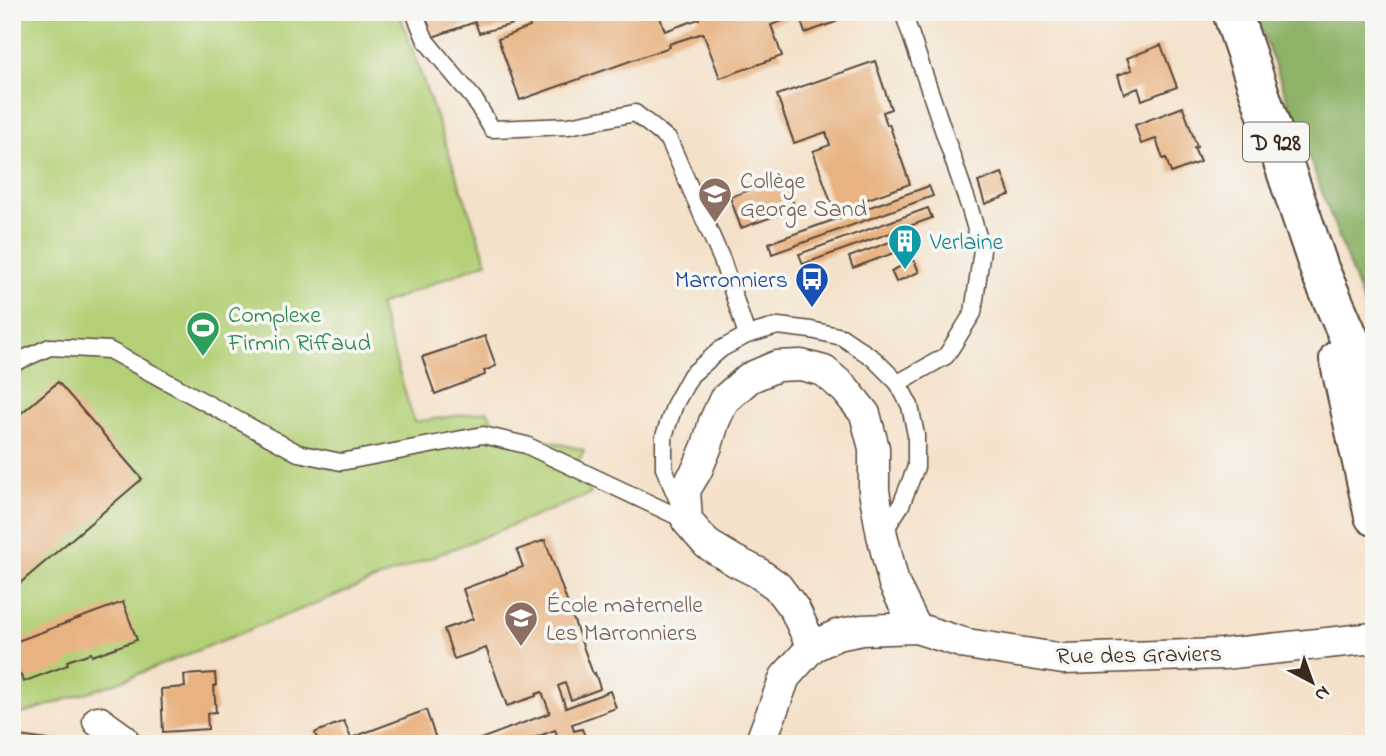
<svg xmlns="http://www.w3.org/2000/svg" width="1386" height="756" font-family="'Indie Flower',sans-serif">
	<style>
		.green { fill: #b3d077; stroke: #777d4a; stroke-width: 2 }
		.forest { fill: #8eb268; stroke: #646e43; stroke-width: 2 }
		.building { fill: #e8b281 }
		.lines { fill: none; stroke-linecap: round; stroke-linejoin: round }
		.lane-casing { stroke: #574538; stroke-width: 19 }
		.street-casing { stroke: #574538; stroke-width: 33 }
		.primary-casing { stroke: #574538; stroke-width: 42 }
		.lane { stroke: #fff; stroke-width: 16 }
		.street { stroke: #fff; stroke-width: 30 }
		.primary { stroke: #fff; stroke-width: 38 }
		.labels { text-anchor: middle; stroke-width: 7; stroke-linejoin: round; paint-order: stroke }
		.shield { fill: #f6f6f2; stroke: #73675e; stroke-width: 2 }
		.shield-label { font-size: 23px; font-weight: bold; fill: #3b2a1e }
		.education-label { font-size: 24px; fill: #785e54; stroke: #f6f6f2; text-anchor: start }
		.culture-label { font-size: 24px; fill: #0d838f; stroke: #f6f6f2; text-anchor: start }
		.transit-label { font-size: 24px; fill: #164399; stroke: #f6f6f2; text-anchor: end }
		.leisure-label { font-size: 24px; fill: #27864d; stroke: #f6f6f2; text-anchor: start }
		.street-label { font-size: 24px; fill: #3b2a1e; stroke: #f6f6f2 }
	</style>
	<rect width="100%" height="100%" fill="#f6f6f2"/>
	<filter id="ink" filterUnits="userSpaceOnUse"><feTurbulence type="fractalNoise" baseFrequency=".0143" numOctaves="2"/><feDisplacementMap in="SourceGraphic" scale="14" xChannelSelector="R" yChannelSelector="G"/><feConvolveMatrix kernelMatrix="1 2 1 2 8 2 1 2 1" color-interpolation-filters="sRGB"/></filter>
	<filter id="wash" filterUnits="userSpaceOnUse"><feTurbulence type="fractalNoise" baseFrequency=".00686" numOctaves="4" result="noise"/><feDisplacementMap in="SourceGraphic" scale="28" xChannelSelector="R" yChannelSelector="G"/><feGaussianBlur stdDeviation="1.57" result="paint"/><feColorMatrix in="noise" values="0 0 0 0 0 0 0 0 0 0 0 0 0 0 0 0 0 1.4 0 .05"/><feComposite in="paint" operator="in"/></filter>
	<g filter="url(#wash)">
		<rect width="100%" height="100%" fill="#f4e1c9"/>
		<polygon class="green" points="12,12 399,12 487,262 379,305 414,422 488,411 495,428 584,450 576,467 591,494 113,684 12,717"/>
		<polygon class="forest" points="1255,12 1374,12 1374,332"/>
		<g id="blocks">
			<g class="building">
				<polygon points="421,12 655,12 657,16 659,15 665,31 699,19 696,12 832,12 836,22 805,33 799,15 771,25 782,56 720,78 703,33 669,44 670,47 520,100 498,39 530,27 528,20 479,33 475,22 430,38"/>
				<polygon points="1161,45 1177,87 1142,100 1138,88 1124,94 1118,75 1132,70 1127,58"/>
				<polygon points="875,61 891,109 883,112 887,125 889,124 910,184 834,211 813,151 830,145 826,132 794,143 777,95"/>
				<polygon points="1183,107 1197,147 1194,148 1200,162 1171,173 1166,158 1163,159 1156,139 1141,144 1135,125"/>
				<polygon points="1002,173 1010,195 985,204 978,182"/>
				<polygon points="784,178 795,209 741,228 730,197"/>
				<polygon points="929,186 933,196 772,254 769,243"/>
				<polygon points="928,208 932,218 803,264 799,254"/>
				<polygon points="914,233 918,244 853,268 849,257"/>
				<polygon points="914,260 919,272 896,282 891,271"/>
				<polygon points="485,336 496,366 484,371 485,375 435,394 422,357"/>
				<polygon points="58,382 142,479 12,590 12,421"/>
				<polygon points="545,540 593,674 595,673 600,688 600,689 571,700 565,683 558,686 566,708 610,691 616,708 572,724 574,731 582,729 588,744 542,744 558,737 555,730 518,744 467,744 550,713 542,692 536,694 536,696 507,706 486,648 454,659 444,629 473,619 463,589 523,567 517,550"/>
				<polygon points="123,602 137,640 92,656 91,653 67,661 68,665 23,682 21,675 12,678 12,643"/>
				<polygon points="215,673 216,686 214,686 216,712 207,713 208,729 163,732 161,689 185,687 184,675"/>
				<polygon points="426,710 436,739 436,741 428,744 319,744 315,733 316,732 344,721 351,738"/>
				<polygon points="12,735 49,740 49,744 12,744"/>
			</g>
		</g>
	</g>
	<g filter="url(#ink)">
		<use href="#blocks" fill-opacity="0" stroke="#574538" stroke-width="2"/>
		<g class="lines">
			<g class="lane-casing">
				<g id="lane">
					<polyline points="414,12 426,41 474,99 492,129 569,126 635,113 669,140 722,260 747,335"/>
					<polyline points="12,364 50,347 109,350 298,453 341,462 483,435 526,445 687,521"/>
					<polyline points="898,383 946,356 973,313 982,250 970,209 903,12"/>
					<polyline points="679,503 664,468 664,436 675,404 691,375 721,349 747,335 778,326 811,330 842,337 874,359 898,383 910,406 916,435 916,467 901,505 883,533"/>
				</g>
			</g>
			<g class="street-casing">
				<g id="street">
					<polyline points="812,647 795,610 777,586 757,572 735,561 707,544 687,521 685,490 697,470 707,446 714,422 724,400 749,378 777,366 801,365 824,371 845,389 865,414 874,448 874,491 882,535 894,584 916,628"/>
					<polyline points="98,721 123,739 125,744"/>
					<polyline points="760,744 785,677 812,647 837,635 862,630 916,628 967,644 1063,659 1223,654 1374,638"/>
				</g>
			</g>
			<g class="primary-casing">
				<g id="primary">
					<polyline points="1232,12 1320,271 1374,395"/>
					<polyline points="1339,359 1374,516"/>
				</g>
			</g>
			<use href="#lane" class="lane"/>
			<use href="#street" class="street"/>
			<use href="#primary" class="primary"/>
		</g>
	</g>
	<defs>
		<g id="school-pin" transform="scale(1.75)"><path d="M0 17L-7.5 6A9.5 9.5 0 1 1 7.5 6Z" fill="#8d6e63" stroke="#f6f6f2"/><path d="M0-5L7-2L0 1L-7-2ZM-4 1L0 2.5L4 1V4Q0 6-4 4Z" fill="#fff"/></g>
		<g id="building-pin" transform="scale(1.75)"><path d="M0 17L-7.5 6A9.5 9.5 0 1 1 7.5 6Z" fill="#0f9aa8" stroke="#f6f6f2"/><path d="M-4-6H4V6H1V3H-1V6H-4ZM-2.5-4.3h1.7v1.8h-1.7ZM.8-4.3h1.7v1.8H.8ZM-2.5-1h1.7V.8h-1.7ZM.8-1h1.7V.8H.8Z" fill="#fff"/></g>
		<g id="bus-pin" transform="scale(1.75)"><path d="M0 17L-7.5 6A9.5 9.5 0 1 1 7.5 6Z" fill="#1a4fb4" stroke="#f6f6f2"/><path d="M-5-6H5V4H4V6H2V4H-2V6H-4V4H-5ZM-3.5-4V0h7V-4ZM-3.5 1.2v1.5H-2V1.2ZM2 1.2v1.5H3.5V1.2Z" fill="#fff"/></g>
		<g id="stadium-pin" transform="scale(1.75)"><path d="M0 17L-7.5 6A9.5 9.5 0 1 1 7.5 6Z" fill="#2e9e5b" stroke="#f6f6f2"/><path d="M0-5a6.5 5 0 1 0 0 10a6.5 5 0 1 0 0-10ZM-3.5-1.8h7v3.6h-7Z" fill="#fff"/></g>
	</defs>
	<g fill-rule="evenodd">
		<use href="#school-pin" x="715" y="194"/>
		<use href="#building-pin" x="905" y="241"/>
		<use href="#bus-pin" x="812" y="279"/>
		<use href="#stadium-pin" x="203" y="328"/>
		<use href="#school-pin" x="521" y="618"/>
	</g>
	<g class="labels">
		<rect class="shield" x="1243" y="122.5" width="66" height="39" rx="5"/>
		<g class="shield-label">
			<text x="1276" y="150">D 928</text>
		</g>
		<g class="education-label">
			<text x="740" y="188">Collège<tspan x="740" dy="28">George Sand</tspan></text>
			<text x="546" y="612">École maternelle<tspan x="546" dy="28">Les Marronniers</tspan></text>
		</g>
		<g class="culture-label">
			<text x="930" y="249">Verlaine</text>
		</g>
		<g class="transit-label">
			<text x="788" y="287">Marronniers</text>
		</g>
		<g class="leisure-label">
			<text x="228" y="322">Complexe<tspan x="228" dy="28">Firmin Riffaud</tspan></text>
		</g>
		<g class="street-label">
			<text transform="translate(1139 654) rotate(-1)" y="8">Rue des Graviers</text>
		</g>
	</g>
	<rect width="1386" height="756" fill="none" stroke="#f6f6f2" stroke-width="42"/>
	<g transform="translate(1312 682) rotate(139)" stroke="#f6f6f2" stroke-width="5" paint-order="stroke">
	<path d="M0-5L12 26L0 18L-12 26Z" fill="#3b2a1e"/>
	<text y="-10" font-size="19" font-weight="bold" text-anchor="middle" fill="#3b2a1e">N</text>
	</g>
</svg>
